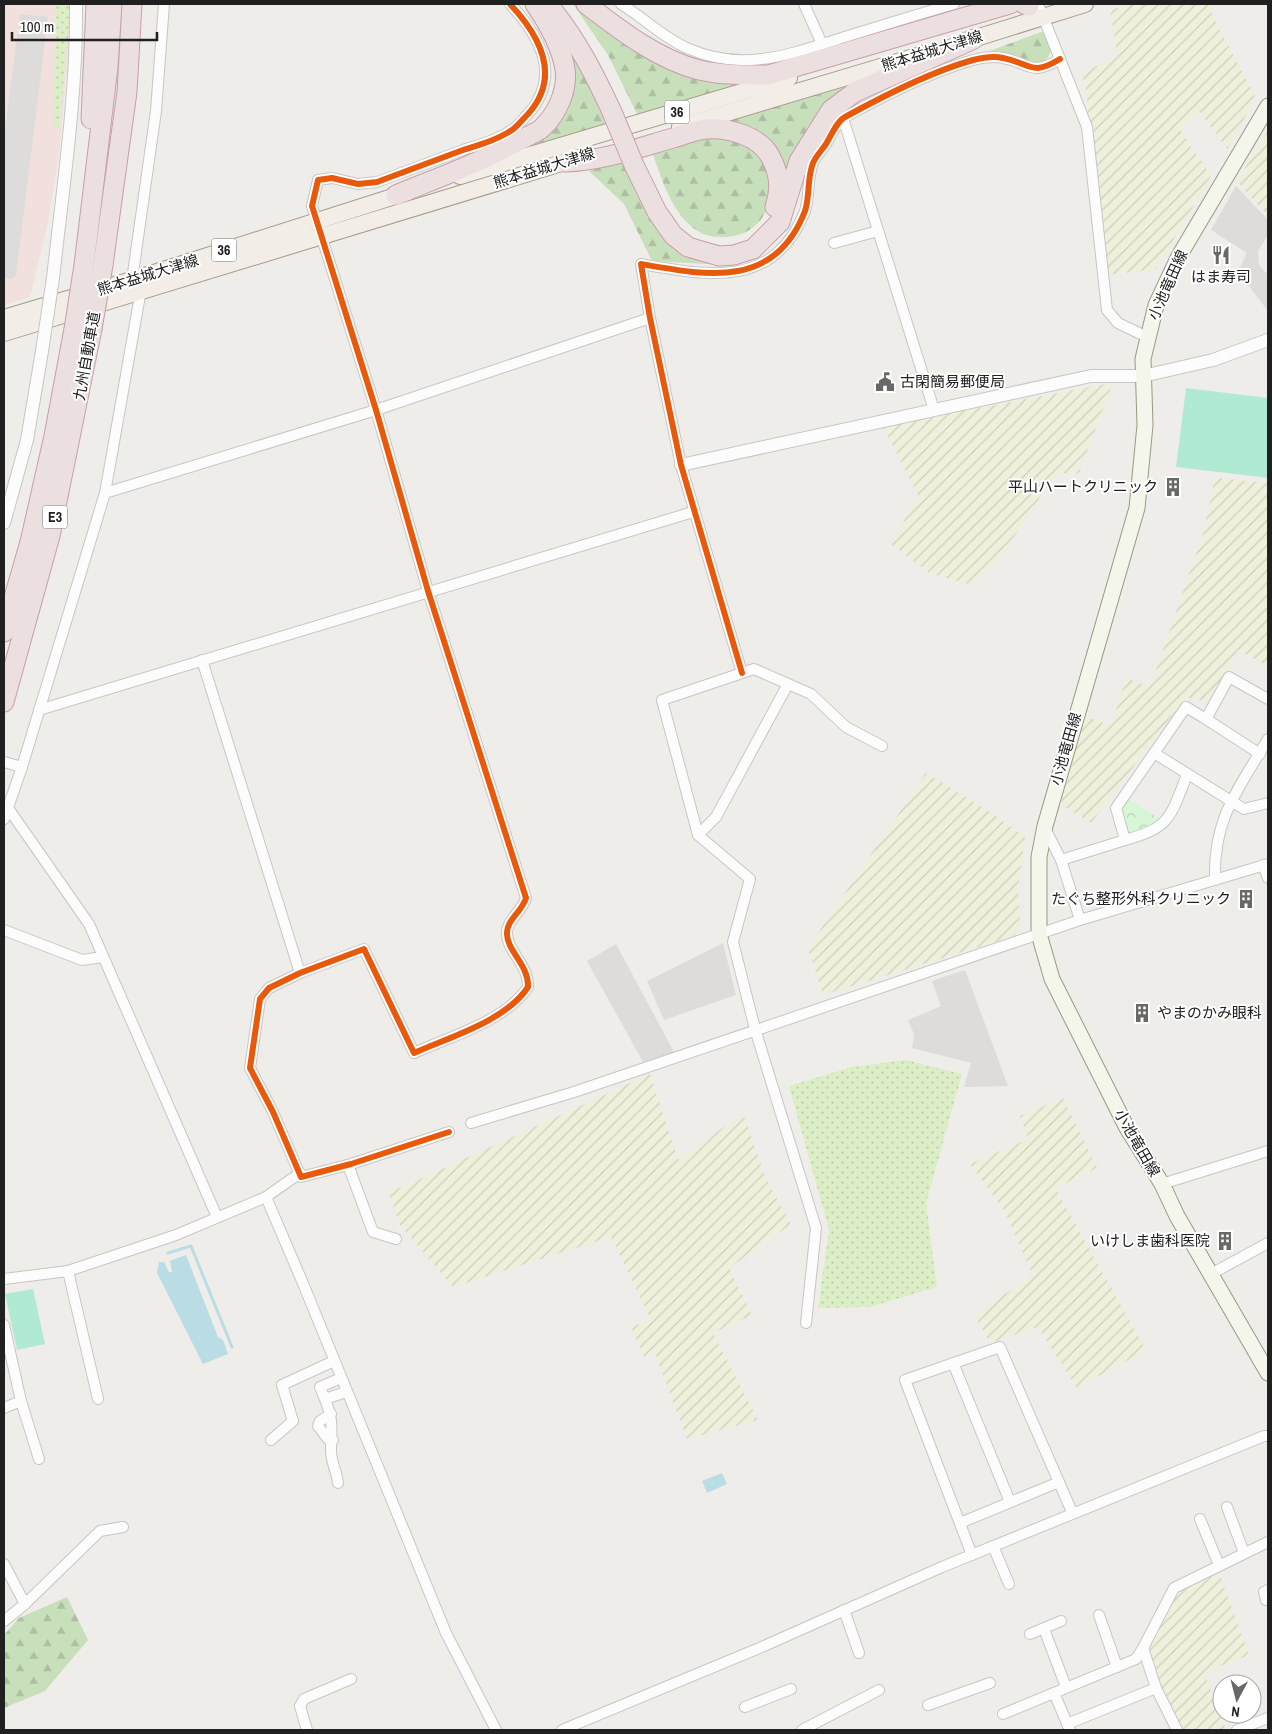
<svg xmlns="http://www.w3.org/2000/svg" width="1272" height="1734" font-family="'Archivo Narrow','Noto Sans JP',sans-serif">
	<style>
		.commercial { fill: #f1e0dd }
		.religious { fill: #dddcda }
		.farmland { fill: url(#farmland-furrows) }
		.grass { fill: url(#grass-dots) }
		.forest { fill: url(#forest-firs) }
		.park { fill: url(#park-crowns) }
		.pitch { fill: #b1ead2 }
		.water { fill: #badce5 }
		.lines { fill: none; stroke-linecap: round; stroke-linejoin: round }
		.stream { stroke: #badce5; stroke-width: 3 }
		.minor-casing { stroke: #c7c6c5; stroke-width: 12 }
		.tertiary-casing { stroke: #c7c6c5; stroke-width: 14 }
		.secondary-casing { stroke: #989a7f; stroke-width: 17 }
		.primary-casing { stroke: #a69b85; stroke-width: 18 }
		.motorway-casing { stroke: #c79ea9; stroke-width: 21 }
		.minor { stroke: #fdfcfc; stroke-width: 10 }
		.tertiary { stroke: #fdfcfc; stroke-width: 12 }
		.secondary { stroke: #f4f5eb; stroke-width: 15 }
		.primary { stroke: #f2ede6; stroke-width: 16 }
		.motorway { stroke: #ecdfe0; stroke-width: 19 }
		.tertiary-bridge-casing { stroke: #c7c6c5; stroke-width: 14; stroke-linecap: butt }
		.motorway-bridge-casing { stroke: #c79ea9; stroke-width: 21; stroke-linecap: butt }
		.tertiary-bridge { stroke: #fdfcfc; stroke-width: 12 }
		.motorway-bridge { stroke: #ecdfe0; stroke-width: 19 }
		.cycleway-casing { stroke: #fff; stroke-width: 9 }
		.cycleway { stroke: #e8590c; stroke-width: 6 }
		.labels { text-anchor: middle; stroke-width: 4; stroke-linejoin: round; paint-order: stroke }
		.shield { fill: #fff; stroke: #636363; stroke-width: 1 }
		.shield-label { font-size: 14px; font-weight: bold; fill: #202020 }
		.street-label { font-size: 15px; fill: #202020; stroke: #fff }
		.poi-label { font-size: 15px; fill: #202020; stroke: #fff; text-anchor: end }
	</style>
	<defs>
		<pattern id="farmland-furrows" width="10" height="10" patternUnits="userSpaceOnUse" patternTransform="scale(1.25)"><rect width="10" height="10" fill="#eff0db"/><path d="M-1 1l2-2M0 10L10 0M9 11l2-2" fill="none" stroke="#cdcebc"/></pattern>
		<pattern id="grass-dots" width="8" height="8" patternUnits="userSpaceOnUse" patternTransform="scale(1.25)"><rect width="8" height="8" fill="#dbeec5"/><path d="M2 2h.1M6 6h.1" fill="none" stroke="#bccca9" stroke-width="1.8" stroke-linecap="round"/></pattern>
		<pattern id="forest-firs" width="22" height="20" patternUnits="userSpaceOnUse" patternTransform="scale(1.25)"><rect width="22" height="20" fill="#c8dfbc"/><path d="M5 1l3.5 6h-7zM16 11l3.5 6h-7z" fill="#acbfa1"/></pattern>
		<pattern id="park-crowns" width="20" height="18" patternUnits="userSpaceOnUse" patternTransform="scale(1.25)"><rect width="20" height="18" fill="#d6f6d6"/><path d="M2 6a3 3 0 1 1 6 0M12 15a3 3 0 1 1 6 0" fill="none" stroke="#b7d3b7"/></pattern>
	</defs>
	<rect width="100%" height="100%" fill="#efede9"/>
	<polygon class="commercial" points="4,4 70,4 71,16 60,147 48,222 30,297 4,305"/>
	<g class="religious">
		<polygon points="20,14 48,17 16,276 11,279 4,278 4,136"/>
		<polygon points="1236,186 1268,220 1268,235 1258,251 1259,265 1268,275 1268,311 1249,286 1235,278 1247,253 1211,230"/>
		<polygon points="723,943 736,995 664,1020 647,981"/>
		<polygon points="616,944 674,1052 643,1062 587,961"/>
		<polygon points="965,970 1008,1086 964,1087 971,1063 912,1048 914,1034 908,1020 941,1006 932,981"/>
	</g>
	<g class="farmland">
		<polygon points="1133,4 1209,4 1212,15 1256,98 1227,149 1200,112 1178,127 1211,176 1156,269 1107,275 1085,84 1080,74 1118,56 1110,10"/>
		<polygon points="1268,131 1268,216 1237,181"/>
		<polygon points="1106,384 1112,385 1079,473 1056,473 998,561 968,584 929,573 891,544 918,496 883,426"/>
		<polygon points="1215,478 1268,483 1268,666 1238,650 1209,702 1186,697 1091,823 1061,804 1085,716 1111,726 1126,678 1150,687 1203,534"/>
		<polygon points="926,773 987,810 1025,837 1018,889 1020,926 1014,936 823,995 808,948"/>
		<polygon points="650,1074 678,1160 743,1113 765,1177 791,1224 729,1268 752,1315 713,1333 758,1420 687,1439 655,1353 644,1357 631,1327 651,1320 611,1237 453,1287 400,1225 388,1191 403,1187"/>
		<polygon points="1063,1098 1097,1168 1055,1188 1146,1350 1077,1388 1038,1327 990,1343 974,1315 1033,1275 1004,1210 970,1164 1028,1139 1020,1116"/>
		<polygon points="1219,1573 1249,1655 1204,1672 1226,1730 1183,1730 1161,1685 1149,1648 1177,1592"/>
	</g>
	<g class="grass">
		<polygon points="56,4 69,4 70,16 59,127 53,126"/>
		<polygon points="906,1060 962,1074 926,1203 937,1287 870,1307 818,1308 829,1230 789,1086 852,1067"/>
	</g>
	<g class="forest">
		<polygon points="573,4 584,4 638,44 762,82 640,120 608,55"/>
		<path d="M1041 32 1044 33 1052 50C1049 53 1049 58 1045 60 1032 70 1006 47 984 53Z"/>
		<polygon points="566,43 617,127 505,160 546,129"/>
		<polygon points="843,86 847,93 785,200 782,169 725,122"/>
		<path d="M701 138C709 138 720 136 728 138 789 153 782 238 722 237 710 237 699 234 691 226 670 208 661 177 652 152Z"/>
		<polygon points="628,159 663,234 751,257 751,261 725,265 652,261 624,204 589,171"/>
		<polygon points="67,1597 88,1640 45,1691 4,1708 4,1635 19,1618"/>
	</g>
	<polygon class="park" points="1128,799 1162,820 1131,835 1126,831 1120,811"/>
	<g class="pitch">
		<polygon points="1186,388 1268,398 1268,478 1176,467"/>
		<polygon points="33,1289 45,1344 17,1350 5,1294"/>
	</g>
	<g class="water">
		<polygon points="186,1255 218,1337 223,1340 228,1354 203,1364 157,1273 159,1262 164,1262 169,1272 172,1272 170,1261"/>
		<polygon points="722,1473 727,1484 707,1493 702,1481"/>
	</g>
	<g class="lines">
		<polyline class="stream" points="168,1253 191,1246 232,1347"/>
		<g class="minor-casing">
			<g id="minor">
				<path d="M621 4C644 18 662 37 687 48 745 74 793 53 848 36 884 25 919 14 954 4"/>
				<polyline points="804,4 822,44"/>
				<polyline points="1038,4 1087,127 1107,310 1118,323 1147,337"/>
				<polyline points="843,118 934,410"/>
				<polyline points="834,243 878,231"/>
				<polyline points="132,280 156,111 164,4"/>
				<polyline points="105,493 376,410 650,318"/>
				<polyline points="202,660 300,973"/>
				<path d="M742 673 681 465 650 318 641 264C708 276 775 289 805 211 810 196 807 178 813 163 816 156 822 150 826 144 831 136 837 121 845 117 885 95 930 72 973 60 981 58 995 56 1003 58 1030 63 1031 77 1060 59"/>
				<polyline points="39,710 693,512"/>
				<polyline points="1206,719 1260,754"/>
				<polyline points="1154,753 1244,809 1268,803"/>
				<polyline points="4,762 22,767"/>
				<polyline points="8,808 89,924 217,1217"/>
				<polyline points="4,819 22,767 105,493 141,290"/>
				<polyline points="1045,828 1061,860 1080,920"/>
				<polyline points="698,835 716,817 788,684"/>
				<path d="M1125 840C1171 828 1170 817 1187 775"/>
				<polyline points="1061,860 1125,840 1116,808 1186,707 1206,719 1229,677 1268,699"/>
				<polyline points="1263,865 1268,878"/>
				<path d="M1215 880C1213 818 1238 790 1268 739"/>
				<polyline points="4,930 82,960 103,957"/>
				<polyline points="471,1123 574,1092 1080,920 1268,864"/>
				<path d="M449 1132 351 1164 301 1177 273 1112 250 1068 260 999 269 988 300 973 364 949 414 1053C449 1037 506 1021 528 987 529 965 507 951 507 934 506 920 522 912 526 898L428 591 376 410 312 206 318 180 332 178 358 184 377 182C406 171 434 161 463 150 479 145 497 140 512 130 518 126 523 119 528 114 562 76 540 36 510 4"/>
				<polyline points="348,1165 373,1232 396,1239"/>
				<polyline points="1162,1184 1268,1151"/>
				<polyline points="266,1197 302,1281 446,1633 496,1730"/>
				<polyline points="68,1271 98,1399"/>
				<polyline points="1211,1274 1268,1243"/>
				<polyline points="4,1279 68,1271 176,1235 266,1197 300,1173"/>
				<polyline points="806,1323 816,1228 755,1029 733,942 750,879 698,835 662,700 754,669 811,694 846,727 882,746"/>
				<polyline points="4,1325 21,1401 39,1459"/>
				<polyline points="953,1363 1010,1502"/>
				<polyline points="341,1378 320,1387 325,1399 346,1392"/>
				<path d="M325 1399C334 1422 331 1429 331 1451 331 1462 337 1472 338 1483"/>
				<polyline points="4,1408 21,1401"/>
				<polyline points="331,1414 320,1421 318,1426 328,1439 333,1440"/>
				<polyline points="271,1440 293,1421 282,1385 334,1361"/>
				<polyline points="1227,1507 1244,1553"/>
				<polyline points="1200,1519 1219,1565"/>
				<polyline points="960,1523 1059,1482"/>
				<polyline points="993,1546 1009,1584"/>
				<polyline points="972,1555 905,1380 1000,1347 1072,1512"/>
				<polyline points="4,1564 25,1604"/>
				<polyline points="1266,1600 1264,1592 1268,1590"/>
				<polyline points="844,1610 859,1653"/>
				<polyline points="1099,1615 1117,1667"/>
				<polyline points="4,1621 25,1604 100,1531 123,1527"/>
				<polyline points="1044,1629 1066,1687"/>
				<polyline points="1030,1634 1061,1621"/>
				<polyline points="1054,1693 1070,1730"/>
				<polyline points="928,1705 990,1683"/>
				<polyline points="745,1707 791,1689"/>
				<polyline points="1003,1714 1136,1659 1143,1648"/>
				<polyline points="1067,1724 1156,1688"/>
				<polyline points="307,1730 300,1706 304,1699 351,1679"/>
				<polyline points="562,1730 764,1646 942,1567 1264,1436 1268,1436"/>
				<polyline points="802,1730 879,1690"/>
				<polyline points="1177,1730 1156,1688 1143,1648 1174,1588 1268,1542"/>
				<polyline points="1237,1730 1268,1718"/>
			</g>
		</g>
		<g class="tertiary-casing">
			<g id="tertiary">
				<path d="M53 278C63 187 77 95 76 4"/>
				<polyline points="681,465 1091,376 1143,376 1213,360 1268,340"/>
				<polyline points="4,523 27,440 42,351"/>
			</g>
		</g>
		<g class="secondary-casing">
			<polyline id="secondary" points="1268,106 1179,256 1156,305 1143,359 1145,425 1137,508 1045,826 1039,857 1039,934 1052,979 1127,1128 1162,1184 1177,1216 1268,1373"/>
		</g>
		<g class="primary-casing">
			<g id="primary">
				<polyline points="963,42 1085,4"/>
				<polyline points="680,127 927,53"/>
				<polyline points="460,176 789,78"/>
				<polyline points="4,318 132,280 408,192"/>
				<polyline points="4,333 578,158"/>
			</g>
		</g>
		<g class="motorway-casing">
			<g id="motorway">
				<path d="M548 4C577 40 593 71 612 112"/>
				<path d="M586 4C620 30 657 59 699 70 721 75 745 75 768 75L1010 4"/>
				<polyline points="1024,4 1029,6"/>
				<polyline points="91,119 96,4"/>
				<path d="M565 162C602 161 638 148 673 138 684 135 695 130 706 129 728 127 759 136 770 156 780 174 781 188 775 207"/>
				<polyline points="634,165 657,212 673,235 688,247 719,256 734,255 753,249 780,222 799,161 831,110 855,92 974,39"/>
				<path d="M396 195C437 178 480 163 518 141 526 137 536 133 542 128 557 114 568 90 565 69 561 45 548 23 535 4"/>
				<polyline points="84,265 108,67 112,4"/>
				<polyline points="103,265 127,92 132,4"/>
				<polyline points="4,632 30,542 54,436 74,329"/>
				<polyline points="4,702 50,536 92,329"/>
			</g>
		</g>
		<use href="#minor" class="minor"/>
		<use href="#tertiary" class="tertiary"/>
		<use href="#secondary" class="secondary"/>
		<use href="#primary" class="primary"/>
		<use href="#motorway" class="motorway"/>
		<g class="tertiary-bridge-casing">
			<polyline id="tertiary-bridge" points="42,351 53,278"/>
		</g>
		<g class="motorway-bridge-casing">
			<g id="motorway-bridge">
				<polyline points="612,112 634,165"/>
				<polyline points="74,329 84,265"/>
				<polyline points="92,329 103,265"/>
			</g>
		</g>
		<use href="#tertiary-bridge" class="tertiary-bridge"/>
		<use href="#motorway-bridge" class="motorway-bridge"/>
		<g class="cycleway-casing">
			<g id="cycleway">
				<path d="M742 673 681 465 650 318 641 264C708 276 775 289 805 211 810 196 807 178 813 163 816 156 822 150 826 144 831 136 837 121 845 117 885 95 930 72 973 60 981 58 995 56 1003 58 1030 63 1031 77 1060 59"/>
				<path d="M449 1132 351 1164 301 1177 273 1112 250 1068 260 999 269 988 300 973 364 949 414 1053C449 1037 506 1021 528 987 529 965 507 951 507 934 506 920 522 912 526 898L428 591 376 410 312 206 318 180 332 178 358 184 377 182C406 171 434 161 463 150 479 145 497 140 512 130 518 126 523 119 528 114 562 76 540 36 510 4"/>
			</g>
		</g>
		<use href="#cycleway" class="cycleway"/>
	</g>
	<defs>
		<g id="restaurant-bare" transform="scale(1.5)"><path d="M-5-6h1v4h1v-4h1v4h1v-4h1v5L-1.5 .5V6h-2V.5L-5-1ZM5-6V6H3V1.5H1.5Q1.5-4 5-6Z" fill="#686866" stroke="#fff" stroke-width="2.5" paint-order="stroke"/></g>
		<g id="civic-bare" transform="scale(1.5)"><path d="M-.6-6.5H3V-4.5H.6V-3L4-1V1h2V6H-6V1h2V-1L-.6-3ZM-1.2 2.5V6h2.4V2.5Z" fill="#686866" stroke="#fff" stroke-width="2.5" paint-order="stroke"/></g>
		<g id="building-bare" transform="scale(1.5)"><path d="M-4-6H4V6H1V3H-1V6H-4ZM-2.5-4.3h1.7v1.8h-1.7ZM.8-4.3h1.7v1.8H.8ZM-2.5-1h1.7V.8h-1.7ZM.8-1h1.7V.8H.8Z" fill="#686866" stroke="#fff" stroke-width="2.5" paint-order="stroke"/></g>
	</defs>
	<g fill-rule="evenodd">
		<use href="#restaurant-bare" x="1221" y="255"/>
		<use href="#civic-bare" x="885" y="382"/>
		<use href="#building-bare" x="1173" y="487"/>
		<use href="#building-bare" x="1246" y="899"/>
		<use href="#building-bare" x="1142" y="1013"/>
		<use href="#building-bare" x="1225" y="1241"/>
	</g>
	<g class="labels">
		<g class="shield">
			<rect x="664.5" y="100.5" width="25" height="23" rx="4"/>
			<rect x="211.5" y="238.5" width="25" height="23" rx="4"/>
			<rect x="42.5" y="505.5" width="25" height="23" rx="4"/>
		</g>
		<g class="shield-label">
			<text x="677" y="117">36</text>
			<text x="224" y="255">36</text>
			<text x="55" y="522">E3</text>
		</g>
		<g class="street-label">
			<text transform="translate(932 51) rotate(-17)" y="5">熊本益城大津線</text>
			<text transform="translate(544 168) rotate(-17)" y="5">熊本益城大津線</text>
			<text transform="translate(148 275) rotate(-17)" y="5">熊本益城大津線</text>
			<text transform="translate(1168 285) rotate(-66)" y="5">小池竜田線</text>
			<text transform="translate(87 356) rotate(-80)" y="5">九州自動車道</text>
			<text transform="translate(1066 749) rotate(-74)" y="5">小池竜田線</text>
			<text transform="translate(1137 1143) rotate(60)" y="5">小池竜田線</text>
		</g>
		<g class="poi-label">
			<text x="1221" y="282" text-anchor="middle">はま寿司</text>
			<text x="900" y="387" text-anchor="start">古閑簡易郵便局</text>
			<text x="1158" y="492">平山ハートクリニック</text>
			<text x="1231" y="904">たぐち整形外科クリニック</text>
			<text x="1157" y="1018" text-anchor="start">やまのかみ眼科</text>
			<text x="1210" y="1246">いけしま歯科医院</text>
		</g>
	</g>
	<rect width="1272" height="1734" fill="none" stroke="#202020" stroke-width="10"/>
	<g transform="translate(1237 1699) rotate(187)"><circle r="24" fill="#ffffff" stroke="#a6a6a6"/>
	<path d="M0-4L9 19L0 12L-9 19Z" fill="#686866"/>
	<text y="-8" font-size="14" font-weight="bold" text-anchor="middle" fill="#202020">N</text>
	</g>
	<path d="M12 32v8h145v-8" fill="none" stroke="#202020" stroke-width="2.5"/>
	<text x="20" y="32" font-size="15" fill="#202020" stroke="#ffffff" stroke-width="4" paint-order="stroke">100 m</text>
</svg>
